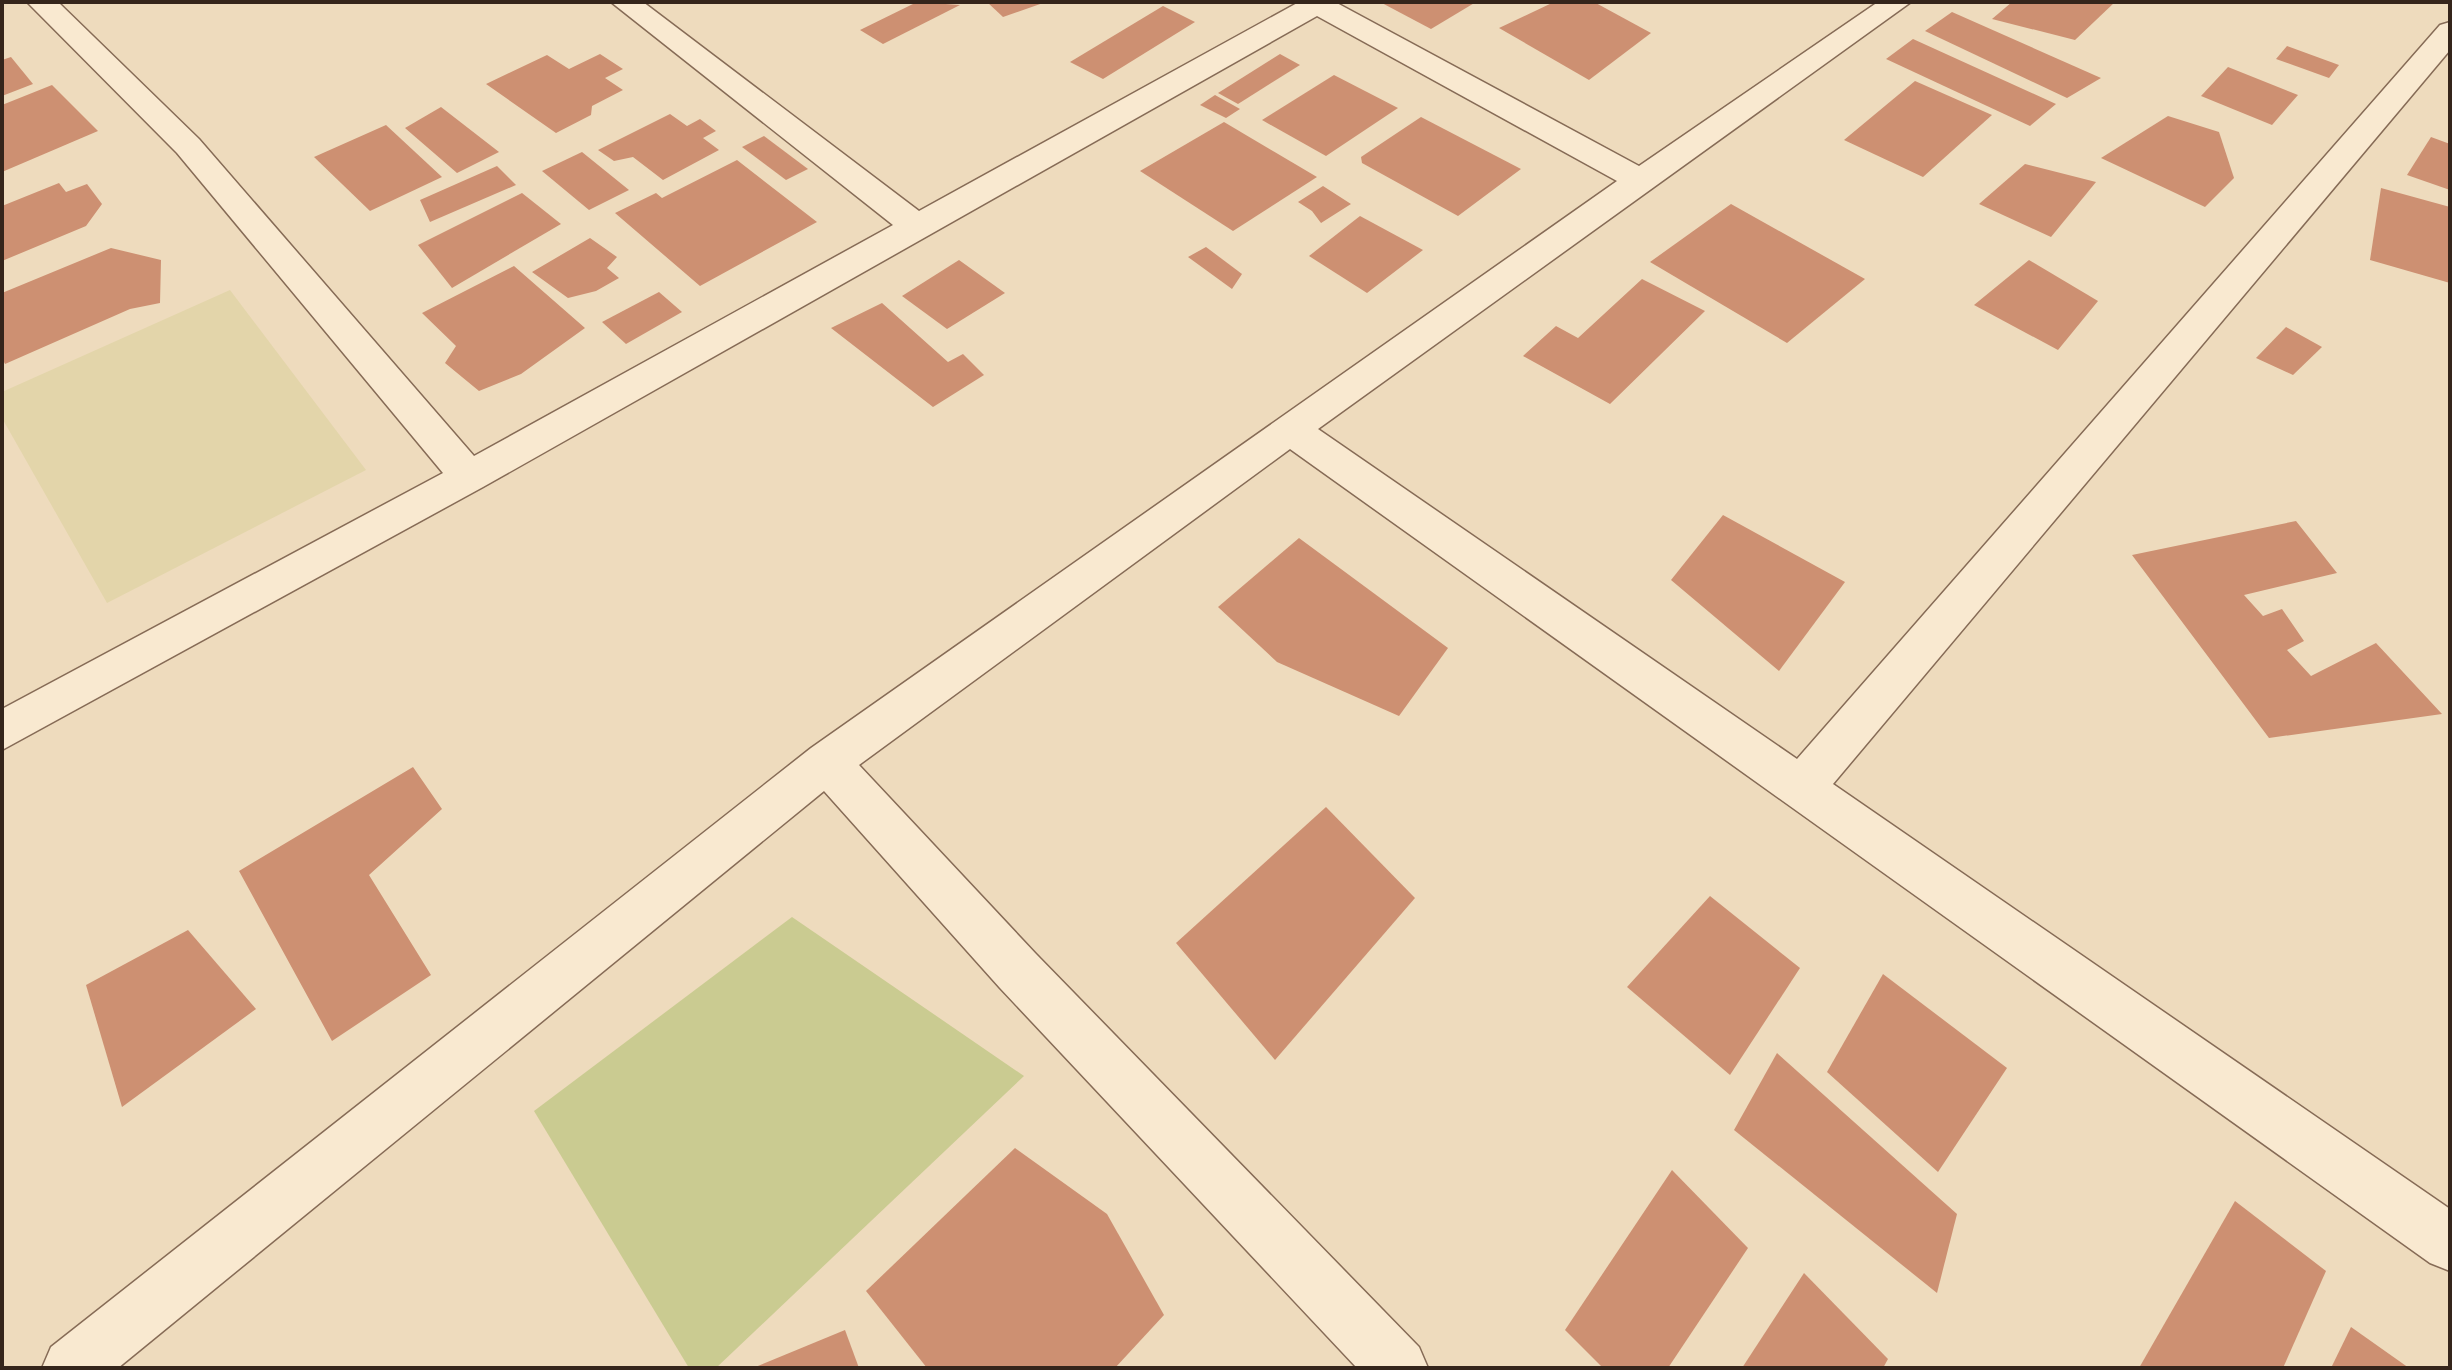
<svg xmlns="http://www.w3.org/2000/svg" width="2452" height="1370" font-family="Georgia,serif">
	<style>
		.farmland { fill: #e3d5aa }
		.green { fill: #cacb91 }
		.building { fill: #cd9072 }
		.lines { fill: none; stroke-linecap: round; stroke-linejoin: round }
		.street-casing { stroke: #866b56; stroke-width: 3 }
		.street { fill: #f9e9d0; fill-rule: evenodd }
	</style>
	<rect width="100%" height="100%" fill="#eedbbd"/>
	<polygon class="farmland" points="230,290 366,470 107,603 2,418 2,392"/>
	<polygon class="green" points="792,917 1024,1076 716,1368 689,1368 534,1111"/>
	<g class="building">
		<polygon points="917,2 960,5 883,44 860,30"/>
		<polygon points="987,2 1046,2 1003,17"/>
		<polygon points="1380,2 1476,2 1431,29"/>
		<polygon points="1554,2 1594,2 1651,33 1589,80 1499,28"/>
		<polygon points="2012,2 2115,2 2075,40 1992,19"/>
		<polygon points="1163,6 1195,22 1103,79 1070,62"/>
		<polygon points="1952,12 2101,78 2067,98 1925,31"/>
		<polygon points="1913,39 2056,104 2030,126 1886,59"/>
		<polygon points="2287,46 2339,65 2329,78 2276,59"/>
		<polygon points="600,54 623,69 605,78 623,90 592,106 591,115 556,133 486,84 547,55 569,69"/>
		<polygon points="1280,54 1300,65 1238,104 1218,93"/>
		<polygon points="11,57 33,84 2,96 2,60"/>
		<polygon points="2228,67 2298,95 2272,125 2201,96"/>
		<polygon points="1334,75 1398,108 1326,156 1262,120"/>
		<polygon points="1915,81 1992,115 1923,177 1844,140"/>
		<polygon points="52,85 98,131 2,172 2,105"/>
		<polygon points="1215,95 1240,109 1226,118 1200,105"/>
		<polygon points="441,107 499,152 457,173 405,128"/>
		<polygon points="670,114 687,126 700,119 716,131 703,138 719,150 663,180 633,157 614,161 598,150"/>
		<polygon points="2168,116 2219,132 2234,178 2205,207 2101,158"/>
		<polygon points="1421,117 1521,169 1458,216 1362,163 1361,157"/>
		<polygon points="1224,122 1317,177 1233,231 1140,171"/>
		<polygon points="386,125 442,177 370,211 314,157"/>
		<polygon points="764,136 808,169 786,180 742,147"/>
		<polygon points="2431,137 2450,144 2450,190 2407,175"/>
		<polygon points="582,152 629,190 589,210 542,171"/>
		<polygon points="737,160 817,222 700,286 615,213 656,193 662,198"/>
		<polygon points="2025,164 2096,182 2051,237 1979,204"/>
		<polygon points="497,166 516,185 430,222 420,200"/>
		<polygon points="59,183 66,192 87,184 102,204 86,226 2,261 2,206"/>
		<polygon points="1323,186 1351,204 1321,223 1312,211 1298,202"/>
		<polygon points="2381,188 2450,207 2450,283 2370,260"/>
		<polygon points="522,193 561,224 452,288 418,245"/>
		<polygon points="1731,204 1865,279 1787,343 1650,262"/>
		<polygon points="1360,216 1423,250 1367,293 1309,256"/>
		<polygon points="590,238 617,257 607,268 619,278 596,291 568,298 532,272"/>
		<polygon points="1206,247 1242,274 1232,289 1188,257"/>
		<polygon points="111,248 161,260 160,303 130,309 5,364 2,358 2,293"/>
		<polygon points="959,260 1005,293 947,329 902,296"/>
		<polygon points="2029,260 2098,301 2058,350 1974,305"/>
		<polygon points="514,266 585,328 521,374 479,391 445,363 456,346 422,313"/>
		<polygon points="1642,279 1705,311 1610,404 1523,356 1556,326 1578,338"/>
		<polygon points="659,292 682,312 626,344 602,322"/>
		<polygon points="882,303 948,362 963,354 984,375 933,407 831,328"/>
		<polygon points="2286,327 2322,347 2293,375 2256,358"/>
		<polygon points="1723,515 1845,582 1779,671 1671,580"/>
		<polygon points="2296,521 2337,573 2244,595 2263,616 2282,609 2304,641 2287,650 2311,676 2376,643 2442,714 2269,738 2132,555"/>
		<polygon points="1299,538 1448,648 1399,716 1277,662 1218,607"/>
		<polygon points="413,767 442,809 369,875 431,975 332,1041 239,871"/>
		<polygon points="1326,807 1415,898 1275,1060 1176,943"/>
		<polygon points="1710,896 1800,968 1730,1075 1627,987"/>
		<polygon points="188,930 256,1009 122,1107 86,985"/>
		<polygon points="1883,974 2007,1068 1938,1172 1827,1072"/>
		<polygon points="1777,1053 1957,1214 1937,1293 1734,1130"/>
		<polygon points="1015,1148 1107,1214 1164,1315 1115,1368 927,1368 866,1291"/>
		<polygon points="1672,1170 1748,1248 1668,1368 1603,1368 1565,1330"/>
		<polygon points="2235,1201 2326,1271 2283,1368 2139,1368"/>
		<polygon points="1804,1273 1888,1359 1883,1368 1742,1368"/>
		<polygon points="2351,1327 2409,1368 2331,1368"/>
		<polygon points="845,1330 859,1368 753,1368"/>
	</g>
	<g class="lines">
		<g class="street-casing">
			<polygon id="street" points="27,2 58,2 199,139 474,456 893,225 611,2 643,2 919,211 1299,2 1335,2 1639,166 1878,2 1911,2 1318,429 1797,759 2440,25 2450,22 2450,50 1833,784 2450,1209 2450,1271 2430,1263 1290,449 859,765 1036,954 1419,1347 1428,1368 1357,1368 1000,988 824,791 118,1368 42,1368 51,1347 811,748 1617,181 1317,16 483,487 2,750 2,709 443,473 177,153"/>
		</g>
		<use href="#street" class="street"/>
	</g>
	<rect width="2452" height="1370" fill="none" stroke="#35251b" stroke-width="8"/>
</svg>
